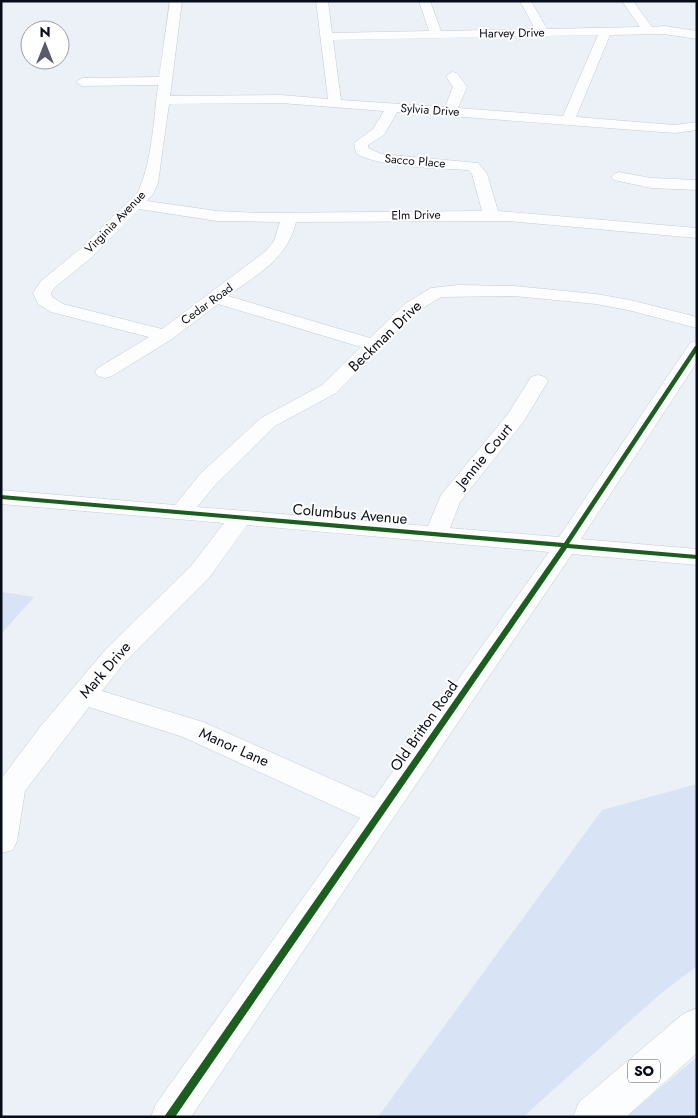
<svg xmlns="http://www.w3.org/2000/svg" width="698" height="1118" font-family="Jost,sans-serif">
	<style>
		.green { fill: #d8e3f6 }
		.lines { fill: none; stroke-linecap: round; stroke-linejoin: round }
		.minor-casing { stroke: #c6cbd4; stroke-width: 1 }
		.highway-casing { stroke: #c6cbd4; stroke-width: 1 }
		.minor { fill: #fcfdfe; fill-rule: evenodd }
		.highway { fill: #fcfdfe; fill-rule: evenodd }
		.cycleway-casing { stroke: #fff; stroke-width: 3 }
		.cycleway { fill: #1b5e20; fill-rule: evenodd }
		.labels { text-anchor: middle; stroke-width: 4; stroke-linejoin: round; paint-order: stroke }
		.far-street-label { font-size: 12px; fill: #070d18; stroke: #fff }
		.shield { fill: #fff; stroke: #51565d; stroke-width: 1 }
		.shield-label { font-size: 14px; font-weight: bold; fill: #070d18 }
		.street-label { font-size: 15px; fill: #070d18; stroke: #fff }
	</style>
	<rect width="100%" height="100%" fill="#ecf0f7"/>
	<g class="green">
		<polygon points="1,592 34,597 1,634"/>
		<polygon points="697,784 697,966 659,995 523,1117 378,1117 602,810"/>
		<polygon points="697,1057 697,1117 626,1117"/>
	</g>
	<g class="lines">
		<g class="minor-casing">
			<g id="minor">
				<path d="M170 1H182L170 96 281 95 328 99 316 1H328L332 33 429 31 419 1H430L441 31 535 29 520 1H531L547 29 640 27 622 1H633L652 27 664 26 697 31V39L664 34 610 35 576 117 675 125 697 122V130L675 133 397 112 384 135 368 145V148L381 154 478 163 487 174 498 211 697 228V238L508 221 296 222C287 260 257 274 228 296L370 338 406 303 431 288 458 285 514 286 596 294 630 300 697 317V328L628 310 596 304 514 296 441 297 418 311 336 393 275 426 216 484 197 507 428 526 441 495 508 414 531 377 538 375 545 377 548 381 524 421 460 502 450 528 559 537 690 343 697 341V362L581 539 697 549V565L572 554 191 1117H151L156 1104 360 818 183 737 89 707 25 791 17 841 13 850 1 853V779L40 727 107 648 191 566 224 523 1 504V490L175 505 200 474 261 418 322 385 361 347 218 304 172 339 112 376 105 378 98 376 95 372 98 368 149 337 51 312 38 304 33 293 41 281 80 249 138 192C152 162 154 117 158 85L82 86 76 82 82 78 159 77ZM598 35 563 116 458 108 467 87 457 73 452 72 446 76 453 87 445 107 341 100 333 40ZM281 103 384 111 373 129 354 143 356 153C379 168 439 168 468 170L472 174 482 211 259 213 217 211 147 201 153 194 158 183 169 104ZM139 209 217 221 280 222 274 241 266 251 162 329 63 304 52 297 51 293 54 288 92 257ZM247 525 549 552 374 798 203 722 102 691 125 662 209 578Z"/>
				<polygon points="619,172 651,178 697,180 697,190 651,188 614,180 611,177 614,174"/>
			</g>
		</g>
		<g class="highway-casing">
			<polygon id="highway" points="697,1008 697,1053 626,1117 573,1117 579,1102 683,1014"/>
		</g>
		<use href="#minor" class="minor"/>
		<use href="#highway" class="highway"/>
		<g class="cycleway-casing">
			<polygon id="cycleway" points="695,346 697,346 697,351 569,544 697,555 697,559 567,548 175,1117 164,1117 561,547 1,499 1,495 564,543"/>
		</g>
		<use href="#cycleway" class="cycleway"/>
	</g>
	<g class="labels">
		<g class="far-street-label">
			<text transform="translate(512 33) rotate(-1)" y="4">Harvey Drive</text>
			<text transform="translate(430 110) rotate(4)" y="4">Sylvia Drive</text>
			<text transform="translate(415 161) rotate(5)" y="4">Sacco Place</text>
			<text transform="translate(416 215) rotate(-1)" y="4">Elm Drive</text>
			<text transform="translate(115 222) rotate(-46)" y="4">Virginia Avenue</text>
			<text transform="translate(207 304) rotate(-36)" y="4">Cedar Road</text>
		</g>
		<rect class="shield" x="628" y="1059.5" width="32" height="23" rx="4"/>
		<g class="shield-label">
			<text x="644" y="1076">SO</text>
		</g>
		<g class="street-label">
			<text transform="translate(385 336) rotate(-44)" y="5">Beckman Drive</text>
			<text transform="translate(484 456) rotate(-50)" y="5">Jennie Court</text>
			<text transform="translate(350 514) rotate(5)" y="5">Columbus Avenue</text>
			<text transform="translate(105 670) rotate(-49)" y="5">Mark Drive</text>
			<text transform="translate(424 726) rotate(-55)" y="5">Old Britton Road</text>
			<text transform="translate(234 747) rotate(24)" y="5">Manor Lane</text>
		</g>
	</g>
	<rect width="698" height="1118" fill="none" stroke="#070d18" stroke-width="5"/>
	<g transform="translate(45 45)"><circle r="24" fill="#ffffff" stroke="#9c9ea3"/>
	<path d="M0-4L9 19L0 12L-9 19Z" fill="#575c66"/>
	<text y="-8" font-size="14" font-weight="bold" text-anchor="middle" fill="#070d18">N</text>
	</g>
</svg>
